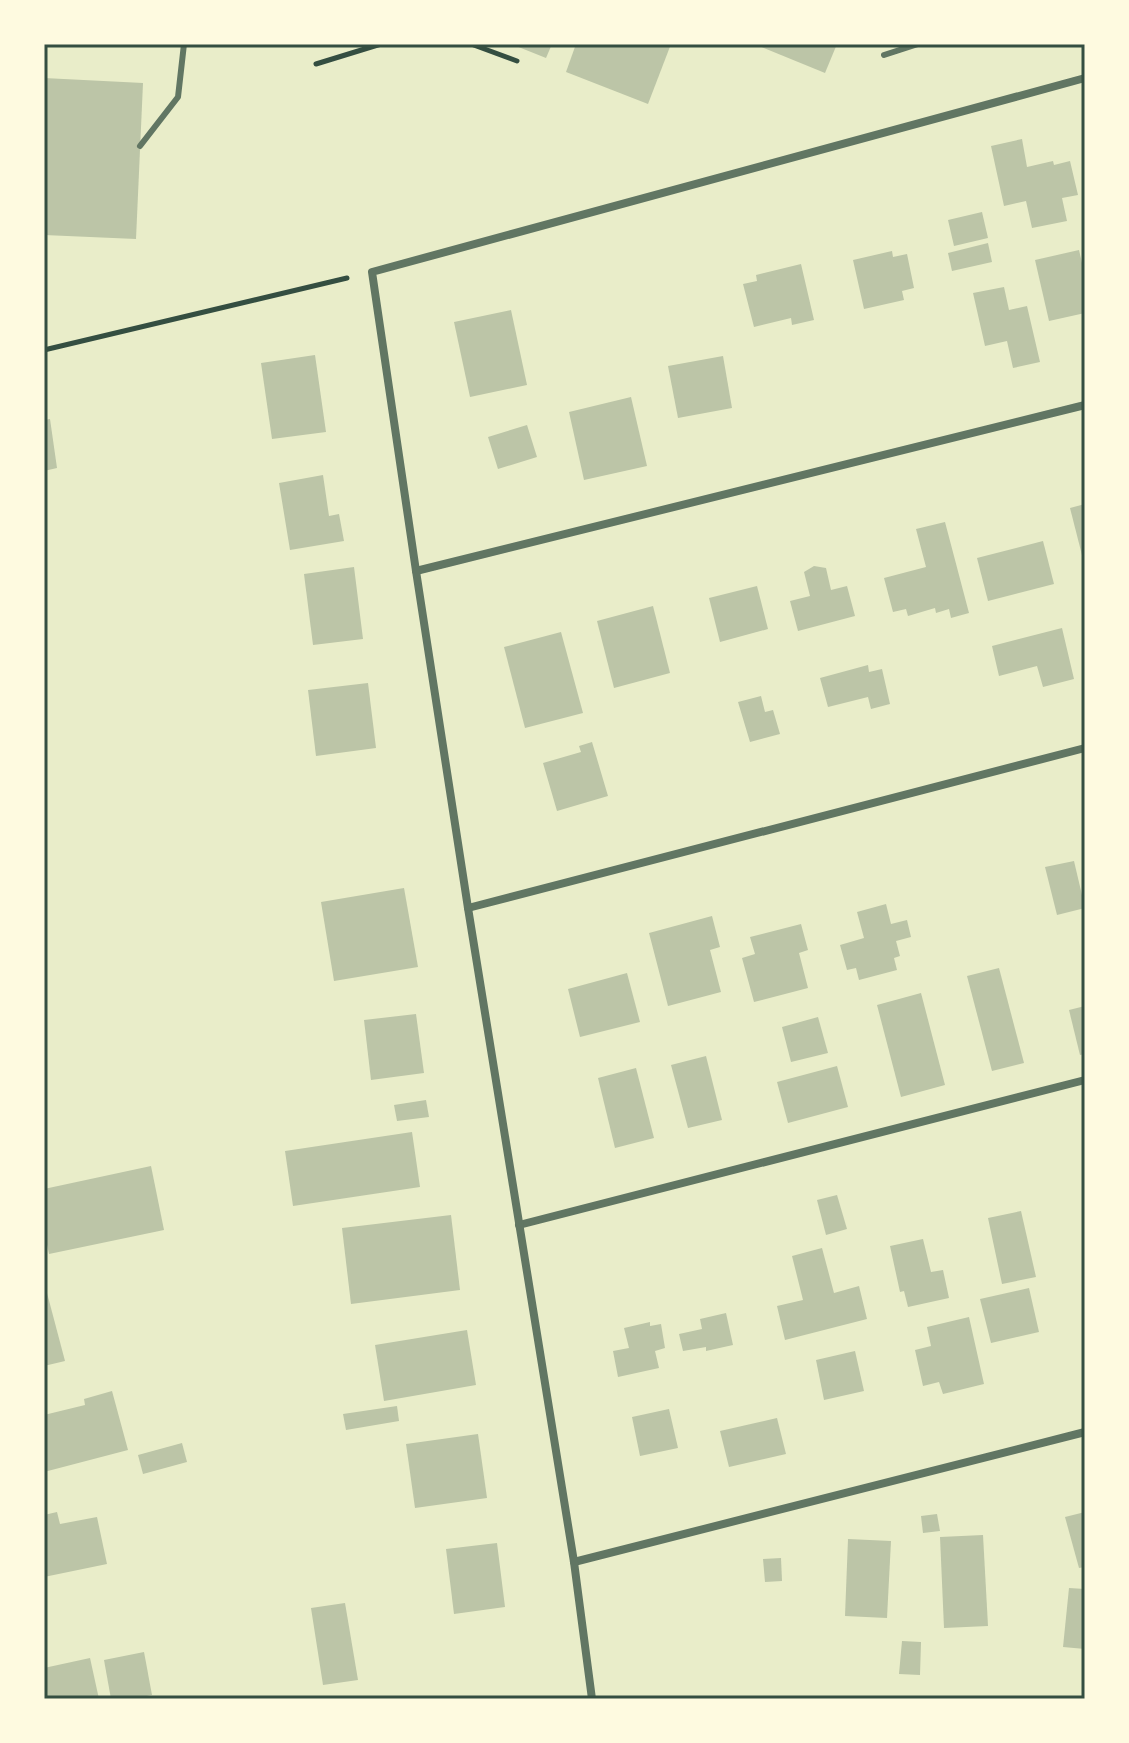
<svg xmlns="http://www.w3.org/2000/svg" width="1129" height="1743" font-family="Barlow,sans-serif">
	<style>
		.building { fill: #bcc5a7 }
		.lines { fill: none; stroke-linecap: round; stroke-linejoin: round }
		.path { stroke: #344e41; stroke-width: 5 }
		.service { stroke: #617663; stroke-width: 6 }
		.minor { stroke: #617663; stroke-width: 8 }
		.neatline { fill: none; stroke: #344e41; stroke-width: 3 }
	</style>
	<rect width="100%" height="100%" fill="#e9edc9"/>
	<g class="building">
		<polygon points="511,44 552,44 546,58"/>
		<polygon points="576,44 671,44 648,104 566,72"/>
		<polygon points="754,44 837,44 825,73"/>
		<polygon points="44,78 143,83 136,239 44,235"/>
		<polygon points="1022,139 1027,167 1053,161 1054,165 1070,161 1078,195 1062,198 1067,221 1032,228 1026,201 1004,206 991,146"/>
		<polygon points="982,212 988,238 954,246 948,220"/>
		<polygon points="988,243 992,262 952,271 948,253"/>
		<polygon points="1079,250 1085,276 1085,313 1049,321 1035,260"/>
		<polygon points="892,251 893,257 907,254 914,288 902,291 904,300 864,309 853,260"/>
		<polygon points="801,264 814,320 792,325 791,318 754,327 743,284 757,281 756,275"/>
		<polygon points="1004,287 1009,310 1027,306 1040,362 1013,368 1007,341 985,346 973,293"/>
		<polygon points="511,310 527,385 470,397 454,322"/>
		<polygon points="315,355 326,432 272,439 261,363"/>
		<polygon points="723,356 732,408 678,418 668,366"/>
		<polygon points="631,397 647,466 584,480 569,412"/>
		<polygon points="50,419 57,468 44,471 44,420"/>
		<polygon points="527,425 537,457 498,469 488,437"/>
		<polygon points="323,475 329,516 339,514 344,541 290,550 279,483"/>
		<polygon points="1085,504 1085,563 1084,563 1070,508"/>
		<polygon points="945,522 969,613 951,618 949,609 936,613 935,608 908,616 906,609 893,612 884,578 926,567 916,529"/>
		<polygon points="1043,541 1054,584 988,601 977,558"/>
		<polygon points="814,566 826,568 831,590 847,586 855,616 798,631 790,601 810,596 804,572"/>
		<polygon points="354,567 363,639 313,645 304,574"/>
		<polygon points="757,586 768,629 720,642 709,598"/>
		<polygon points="653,606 670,673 614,688 597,621"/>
		<polygon points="1062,628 1074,679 1043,687 1037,666 999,676 992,646"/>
		<polygon points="561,632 583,713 525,728 504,647"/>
		<polygon points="868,665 869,672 882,669 890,704 871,709 868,697 828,707 820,678"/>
		<polygon points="368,683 376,748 316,756 308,690"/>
		<polygon points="761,696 765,712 773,710 780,734 750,742 738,702"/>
		<polygon points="592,742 608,796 557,811 543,763 581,752 579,746"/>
		<polygon points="1074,861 1085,908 1057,915 1045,867"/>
		<polygon points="404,888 418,967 334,981 321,902"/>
		<polygon points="886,904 891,924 907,920 911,937 896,941 900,956 894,958 897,970 859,980 856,968 847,970 840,945 864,938 857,912"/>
		<polygon points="712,916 720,947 710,950 721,992 668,1006 649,933"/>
		<polygon points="801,924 808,950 799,953 808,988 754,1002 742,958 755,954 750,937"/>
		<polygon points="999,968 1024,1063 992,1071 967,976"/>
		<polygon points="627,973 640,1022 580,1037 568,989"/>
		<polygon points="921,993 945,1085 901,1097 877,1005"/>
		<polygon points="1085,1006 1085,1054 1080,1055 1069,1010"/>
		<polygon points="416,1014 424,1073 371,1080 364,1020"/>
		<polygon points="818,1017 828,1053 791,1062 782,1027"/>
		<polygon points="706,1056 722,1120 688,1128 671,1065"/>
		<polygon points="837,1066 848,1107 788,1123 777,1082"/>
		<polygon points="636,1068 654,1138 615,1148 598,1078"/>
		<polygon points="426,1100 429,1117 397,1121 394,1105"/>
		<polygon points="412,1132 420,1187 293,1206 285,1151"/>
		<polygon points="151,1166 164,1230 49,1254 44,1230 44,1189"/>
		<polygon points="837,1195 847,1229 826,1235 817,1200"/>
		<polygon points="1021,1211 1036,1277 1002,1284 988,1218"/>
		<polygon points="451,1215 460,1290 351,1304 342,1228"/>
		<polygon points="923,1239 931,1272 943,1270 949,1298 908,1307 904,1291 900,1292 890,1246"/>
		<polygon points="822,1248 834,1293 859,1286 867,1319 785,1340 777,1306 803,1300 792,1256"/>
		<polygon points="1029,1288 1039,1332 991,1343 980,1299"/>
		<polygon points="47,1293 65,1361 44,1366 44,1294"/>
		<polygon points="726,1313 733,1345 706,1351 706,1347 683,1351 679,1334 702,1329 700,1319"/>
		<polygon points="969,1317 984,1384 943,1394 939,1382 923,1386 915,1350 931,1346 927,1327"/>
		<polygon points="650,1322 650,1326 661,1324 665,1348 655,1351 659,1368 618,1377 613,1351 629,1348 624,1328"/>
		<polygon points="467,1330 476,1385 384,1401 375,1345"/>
		<polygon points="855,1351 864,1391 824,1400 816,1360"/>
		<polygon points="112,1391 128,1450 44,1472 44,1415 85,1405 84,1399"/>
		<polygon points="397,1406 399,1421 346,1430 343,1414"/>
		<polygon points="669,1409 678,1448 640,1456 632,1417"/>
		<polygon points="777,1418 786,1454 729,1467 720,1431"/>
		<polygon points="478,1434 487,1498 415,1508 406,1444"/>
		<polygon points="182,1443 187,1462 143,1474 138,1455"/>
		<polygon points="57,1512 60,1524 97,1517 107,1564 44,1577 44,1515"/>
		<polygon points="1085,1512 1085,1567 1079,1568 1065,1517"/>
		<polygon points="937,1514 940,1531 923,1533 921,1516"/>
		<polygon points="983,1535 988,1626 944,1628 940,1537"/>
		<polygon points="848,1539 891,1541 887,1618 845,1616"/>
		<polygon points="497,1543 505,1607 454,1614 446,1549"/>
		<polygon points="781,1558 782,1581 765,1582 763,1559"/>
		<polygon points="1069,1588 1085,1589 1085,1649 1063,1647"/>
		<polygon points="345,1603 358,1680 323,1685 311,1608"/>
		<polygon points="902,1641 921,1642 920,1675 899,1674"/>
		<polygon points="144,1652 152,1695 131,1699 111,1699 104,1660"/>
		<polygon points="90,1658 99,1699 44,1699 44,1668"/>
	</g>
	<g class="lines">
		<g class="path">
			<polyline points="471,44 517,61"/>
			<polyline points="316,64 381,44"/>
			<polyline points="44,350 347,278"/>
		</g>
		<g class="service">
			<polyline points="884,55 918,44"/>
			<polyline points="140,146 178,97 184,44"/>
		</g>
		<g class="minor">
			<polyline points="416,571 1085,405"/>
			<polyline points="468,908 1085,748"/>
			<polyline points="519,1225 1085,1080"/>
			<polyline points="574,1562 1085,1432"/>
			<polyline points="592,1699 574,1562 468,908 416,571 372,272 1085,78"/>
		</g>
	</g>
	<rect width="1129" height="1743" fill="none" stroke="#fefae0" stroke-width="92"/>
	<rect x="46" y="46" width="1037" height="1651" class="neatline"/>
</svg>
